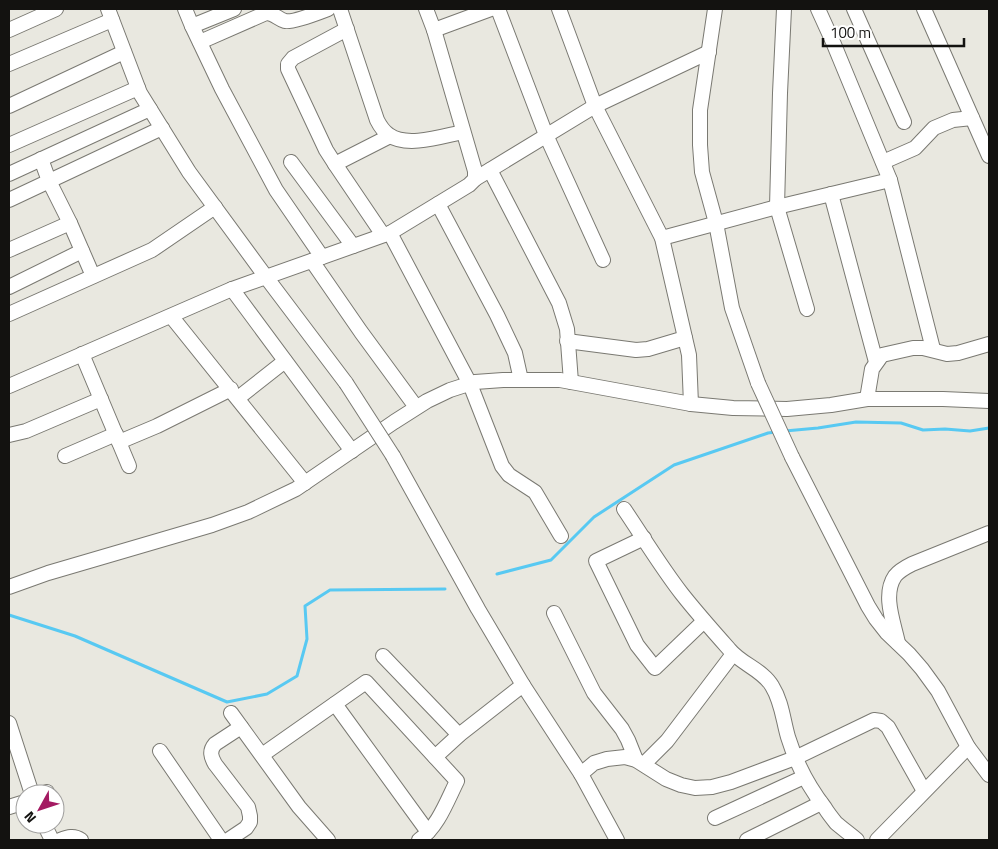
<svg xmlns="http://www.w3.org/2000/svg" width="998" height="849" font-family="'Titillium Web',sans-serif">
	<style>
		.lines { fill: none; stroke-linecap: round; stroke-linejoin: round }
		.stream { stroke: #58c9f2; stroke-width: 3 }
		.minor-casing { stroke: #7a7972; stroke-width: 16 }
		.minor { stroke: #fff; stroke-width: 14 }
		.minor-bridge-casing { stroke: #7a7972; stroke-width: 16; stroke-linecap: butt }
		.minor-bridge { stroke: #fff; stroke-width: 14 }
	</style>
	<rect width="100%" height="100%" fill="#e9e8e0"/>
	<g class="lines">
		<g class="stream">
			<polyline points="785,431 818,428 856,422 901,423 923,430 945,429 970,431 989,428"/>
			<polyline points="497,574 551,560 594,517 674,465 768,433 776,432"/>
			<polyline points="9,615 75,636 227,702 267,694 297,676 307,639 305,606 330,590 445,589"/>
		</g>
		<g class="minor-casing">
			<g id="minor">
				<polyline points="108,9 140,93 189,172 266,277 346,383"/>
				<polyline points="185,9 192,26 222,89 276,190 322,257"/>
				<path d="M340 9 377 120C380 126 383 131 389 135 407 148 443 136 463 132"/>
				<polyline points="498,9 546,135 603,260"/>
				<polyline points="559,9 595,106 662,238 689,355 691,404"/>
				<polyline points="715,9 700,110 700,145 702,172 716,223 732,308 758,383"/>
				<polyline points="784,9 780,93 777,207 807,309"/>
				<polyline points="818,9 833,42 890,180 933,349"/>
				<polyline points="854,9 904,122"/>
				<polyline points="924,9 989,156"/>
				<polyline points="192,26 234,9"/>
				<polyline points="347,29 293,58 288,64 288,69 326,150 335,164 383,235"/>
				<polyline points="9,30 56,9"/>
				<polyline points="434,30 491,9"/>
				<path d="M200 42 266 13C274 13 278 19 285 21 293 23 320 12 328 9"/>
				<polyline points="9,64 112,20"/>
				<polyline points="9,106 124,52"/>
				<polyline points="9,145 138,88"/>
				<polyline points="41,159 49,181 70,223 93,276"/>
				<polyline points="291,162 353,246"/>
				<polyline points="883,162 915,148 934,128 953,120 972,118"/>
				<polyline points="335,164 390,136"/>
				<polyline points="490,170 559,303 567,329 571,382"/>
				<polyline points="9,174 150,109"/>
				<polyline points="475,179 595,106 709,52"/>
				<polyline points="831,194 876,362"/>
				<polyline points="9,200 162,128"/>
				<polyline points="438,204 497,315 515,353 521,380"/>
				<polyline points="390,233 470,384 502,466 509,475 535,492 561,536"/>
				<polyline points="662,238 777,207 890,180"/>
				<polyline points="9,250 70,223"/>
				<polyline points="312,261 361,332 416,407"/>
				<polyline points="9,287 82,251"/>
				<polyline points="232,289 352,451"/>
				<polyline points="9,314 152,250 215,207"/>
				<polyline points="171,316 305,483"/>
				<polyline points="567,341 636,350 648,349 685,338"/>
				<polyline points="82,354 129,466"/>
				<polyline points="9,386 232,289 390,233 469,185 475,179 475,171 434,30 426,9"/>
				<polyline points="238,398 285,361"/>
				<polyline points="867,399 872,369 882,355 913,348 923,348 947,354 958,353 989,344"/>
				<polyline points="9,435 26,431 101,399"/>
				<polyline points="119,442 157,426 231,389"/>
				<polyline points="65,456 116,434"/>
				<polyline points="393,456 478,609 523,685 581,774 617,840"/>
				<polyline points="792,457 868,606 876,619 887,633 909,654 922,669 938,691 968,747 989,775"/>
				<path d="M624 509C643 537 661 567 682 594 697 613 713 631 729 649 741 664 763 670 772 686 782 702 783 720 788 737 796 763 808 786 825 808 828 813 832 818 836 823 843 829 850 834 857 840"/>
				<polyline points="644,538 596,561 637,645 655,668 704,621"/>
				<polyline points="9,587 48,573 212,525 248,512 296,489 394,422 427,401 450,390 475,382 503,380 560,380 691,404 733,408 787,409 831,405 867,399 943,399 989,401"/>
				<polyline points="554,613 594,693 622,729 628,740 636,760"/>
				<path d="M898 643C894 623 882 595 895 576 899 571 906 567 912 564L989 533"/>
				<polyline points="383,656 459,735"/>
				<polyline points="335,704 428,832"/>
				<polyline points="231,713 299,807 328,840"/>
				<polyline points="9,723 32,794"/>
				<polyline points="160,751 221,840"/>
				<path d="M262 755 366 682 457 781C447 801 438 827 419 840"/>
				<polyline points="435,757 459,735 523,685"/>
				<polyline points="644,764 667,741 733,654"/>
				<polyline points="581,774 594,763 607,759 625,757 636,760 666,779 681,785 695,788 712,787 731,782 795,758 874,720 881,721 888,727 924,791"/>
				<polyline points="43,794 47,792"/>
				<polyline points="9,807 25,802"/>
				<polyline points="715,818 804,777"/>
				<polyline points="44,824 52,840"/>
				<path d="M60 840C68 837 74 835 81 840"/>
				<path d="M228 840 246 828 250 822V816L248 807 215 764C211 757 209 751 215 744L241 727"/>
				<polyline points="747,840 821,803"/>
				<polyline points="877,840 968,747"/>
			</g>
		</g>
		<use href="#minor" class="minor"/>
		<g class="minor-bridge-casing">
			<g id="minor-bridge">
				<polyline points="346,383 393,456"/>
				<polyline points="758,383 792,457"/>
			</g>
		</g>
		<use href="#minor-bridge" class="minor-bridge"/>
	</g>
	<rect width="998" height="849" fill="none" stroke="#131210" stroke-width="20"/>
	<g transform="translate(40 809) rotate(230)"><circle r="24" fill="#ffffff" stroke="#a1a09f"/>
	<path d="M0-4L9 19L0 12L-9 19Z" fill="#a41a62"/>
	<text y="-8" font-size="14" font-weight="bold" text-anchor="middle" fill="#131210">N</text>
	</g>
	<path d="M823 38v8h141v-8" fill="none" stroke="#131210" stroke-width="2.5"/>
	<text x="830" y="38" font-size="15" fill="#131210" stroke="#ffffff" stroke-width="4" paint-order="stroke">100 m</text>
</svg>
